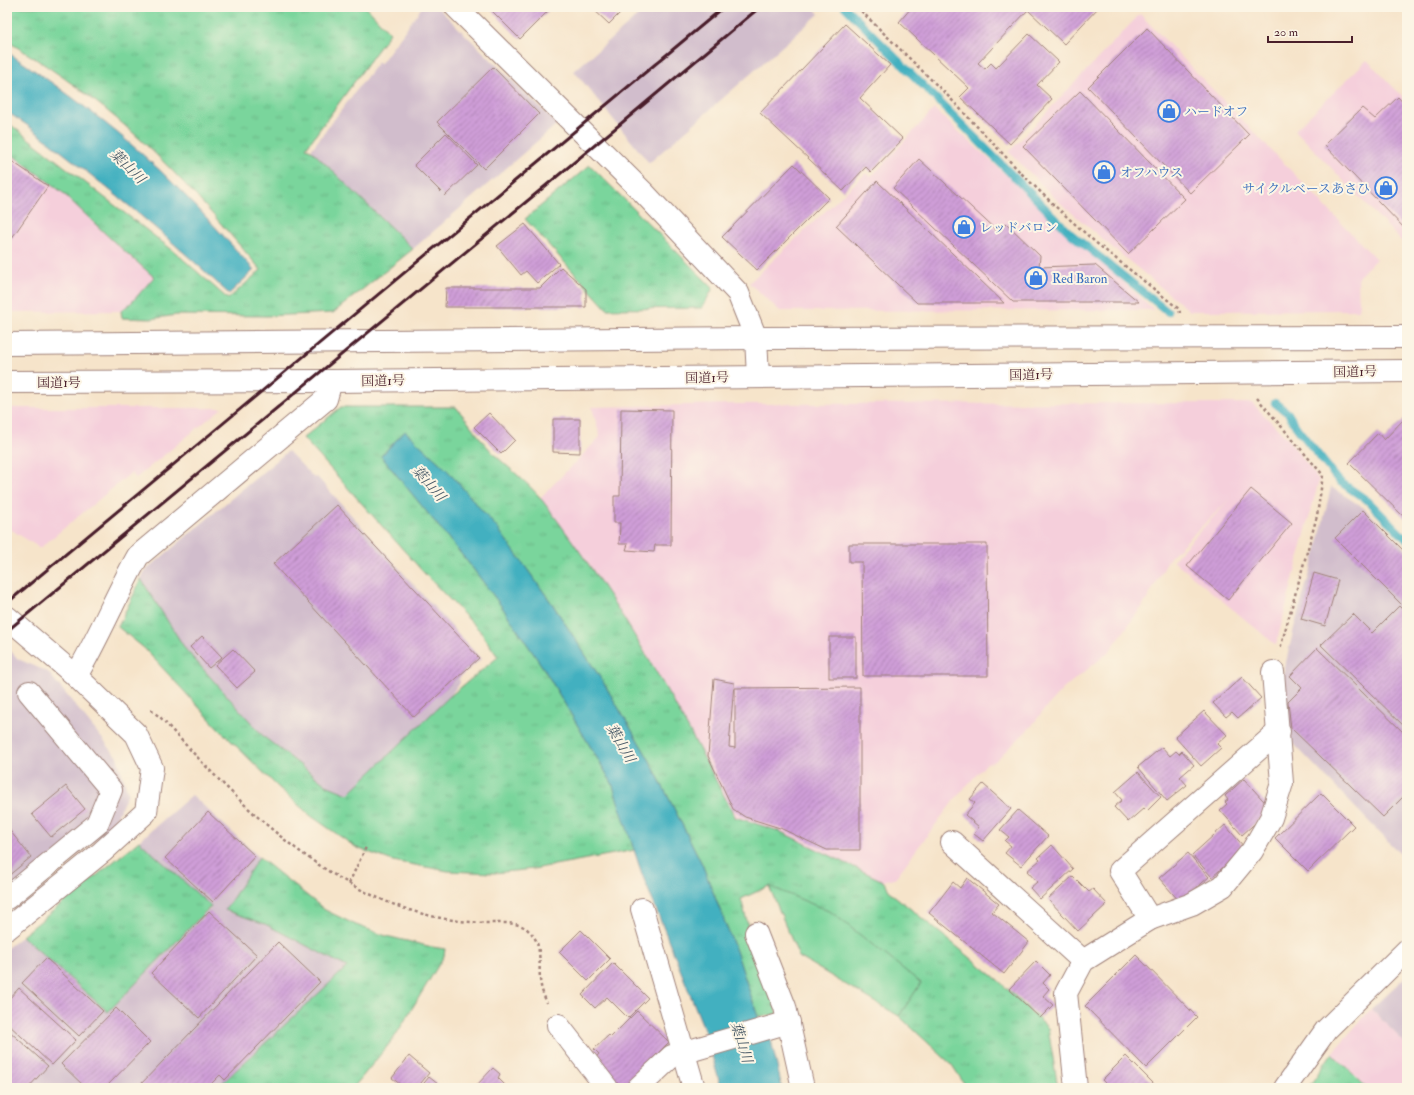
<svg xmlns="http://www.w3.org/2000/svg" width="1414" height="1095" font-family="'IM FELL Double Pica','Noto Serif JP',serif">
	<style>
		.built { fill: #f5cfdb }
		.industrial { fill: #d1bdcc }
		.grass { fill: url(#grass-tufts); stroke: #627a64 }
		.park { fill: #7ad59c; stroke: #627a64 }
		.water { fill: #43b0c0; stroke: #466876 }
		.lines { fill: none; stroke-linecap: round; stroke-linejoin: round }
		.stream { stroke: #43b0c0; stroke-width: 8 }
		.building { fill: url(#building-hatch) }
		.minor-casing { stroke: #a0827a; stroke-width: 24 }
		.highway-casing { stroke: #a0827a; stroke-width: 24 }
		.path { stroke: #a0827a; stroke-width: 2.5; stroke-dasharray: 3 3; stroke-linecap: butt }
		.minor { stroke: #fff; stroke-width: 22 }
		.highway { stroke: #fff; stroke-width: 22 }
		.rail { stroke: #4a1f2b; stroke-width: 3 }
		.labels { text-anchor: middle; stroke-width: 4; stroke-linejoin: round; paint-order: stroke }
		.shop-label { font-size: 13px; fill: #366cbe; stroke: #fcf5e5; text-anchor: start }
		.street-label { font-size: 13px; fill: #4a1f2b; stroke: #fcf5e5 }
		.water-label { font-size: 14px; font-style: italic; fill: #475967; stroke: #fcf5e5 }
	</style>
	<defs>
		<pattern id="grass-tufts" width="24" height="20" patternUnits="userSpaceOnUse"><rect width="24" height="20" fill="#7ad59c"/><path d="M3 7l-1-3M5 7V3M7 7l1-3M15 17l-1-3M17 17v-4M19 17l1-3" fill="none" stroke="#6bb687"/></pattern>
		<pattern id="building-hatch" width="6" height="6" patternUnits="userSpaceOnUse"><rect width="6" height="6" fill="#cf9ed8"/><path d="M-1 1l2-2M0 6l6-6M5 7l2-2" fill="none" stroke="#aa80af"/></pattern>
	</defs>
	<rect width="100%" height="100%" fill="#fcf5e5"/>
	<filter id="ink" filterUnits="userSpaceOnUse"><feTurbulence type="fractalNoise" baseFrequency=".025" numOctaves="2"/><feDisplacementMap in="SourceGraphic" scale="8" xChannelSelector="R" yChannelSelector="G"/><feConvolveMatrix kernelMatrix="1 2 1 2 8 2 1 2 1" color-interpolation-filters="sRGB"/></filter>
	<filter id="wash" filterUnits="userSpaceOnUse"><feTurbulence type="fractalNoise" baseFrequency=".012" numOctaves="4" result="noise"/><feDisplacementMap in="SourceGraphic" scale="16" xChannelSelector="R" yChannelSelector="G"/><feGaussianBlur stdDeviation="0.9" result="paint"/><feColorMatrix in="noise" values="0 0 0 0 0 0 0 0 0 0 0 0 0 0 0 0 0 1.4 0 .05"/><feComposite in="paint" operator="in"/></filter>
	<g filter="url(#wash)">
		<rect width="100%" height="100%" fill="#f6e4ca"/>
		<g class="built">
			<polygon points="1140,14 1376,259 1358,277 1359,310 1190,311 1107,243 1057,200 1009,152"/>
			<polygon points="1367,60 1407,101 1407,247 1295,130"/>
			<polygon points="934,109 1154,310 780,311 749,283 866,173 871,177"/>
			<polygon points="7,151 62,192 112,240 154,277 132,302 121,311 7,312"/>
			<polygon points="1252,403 1287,438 1319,480 1276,645 1173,560 1230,499 1170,557 1146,601 1108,653 1065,687 1043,711 1030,728 994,762 987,763 955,799 895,878 883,881 779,831 735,817 706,761 646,653 589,564 540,498 600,437 592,407 735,404"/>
			<polygon points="7,408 222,408 136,478 131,473 40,548 7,527"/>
			<polygon points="1371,1009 1407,1045 1407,1088 1367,1088 1332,1053"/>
		</g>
		<g class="industrial">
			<polygon points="422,7 437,7 557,124 413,249 311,150 378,62 381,63"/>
			<polygon points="648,7 813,7 819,14 649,163 574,71"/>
			<polygon points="288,451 314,478 317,477 481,659 459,678 460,683 449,697 348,795 326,785 264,737 186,650 141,579 145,571"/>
			<polygon points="1331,487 1364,508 1407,550 1407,861 1289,739 1283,675 1295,624 1317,548"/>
			<polygon points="7,647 18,659 48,672 117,757 128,793 113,825 7,912"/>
			<polygon points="192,795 259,857 226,911 265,924 348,967 219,1088 7,1088 7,948 22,936 108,1012 211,907 139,841"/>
			<polygon points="1407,975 1407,1045 1371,1009"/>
		</g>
		<g class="grass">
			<path d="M7 7H366L390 33 306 148 311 150 413 249 333 313 266 316 176 315 151 319 122 318 121 311 132 302 154 277 112 240 62 192 7 151V122L175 252 228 299 261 270C216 218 170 163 116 118 83 90 45 64 7 41Z"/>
			<polygon points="590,165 713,288 702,308 607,309 525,219"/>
			<path d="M341 407H456C468 421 479 438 492 452 508 468 528 482 542 500 618 599 678 706 735 817L779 831 883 881 891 893 998 980 1048 1028 1058 1088H967L952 1065 899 1016 919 985 769 886 741 899 751 936 778 1014 758 1017 736 951 702 864 650 761 603 682 553 605 498 529 447 470 405 431 381 456 471 566 502 607 544 669 612 783 635 850 533 869 494 873 448 871 393 861 357 848 311 816 278 787 220 730 144 648 118 627 141 579 186 650 264 737 326 785 348 794 449 697 498 657 480 631 425 574 303 438Z"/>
			<polygon points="139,841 211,906 108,1012 22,936"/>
			<polygon points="259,857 325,910 356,925 386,936 432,947 445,949 444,956 394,1038 353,1088 217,1088 347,967 265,924 225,910"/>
			<polygon points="1332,1053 1367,1088 1308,1088"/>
		</g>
		<polygon class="park" points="769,886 831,912 921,983 899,1016 799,957"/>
		<g class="water">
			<path d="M7 52C69 93 128 137 180 190 206 216 230 243 254 270L229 294C165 233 97 179 27 125L7 112Z"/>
			<polygon points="405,431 447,470 498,529 553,605 603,682 650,761 702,864 736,951 758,1017 771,1040 782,1088 721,1088 706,1034 642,874 612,783 544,669 502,607 471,566 381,456"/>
		</g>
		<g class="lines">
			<g class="stream">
				<polyline points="845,7 1071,234 1168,312"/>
				<polyline points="1275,403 1288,413 1297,428 1339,481 1368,501 1407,540"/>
			</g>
		</g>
		<g id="blocks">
			<g class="building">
				<polygon points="488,7 545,7 548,11 520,39"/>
				<polygon points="591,7 626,7 609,24"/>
				<polygon points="912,7 1099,7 1064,44 1028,10 978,63 985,69 991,63 996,68 1029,34 1059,62 1037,85 1052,99 1010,144 960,97 969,88 899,22"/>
				<polygon points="845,24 890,65 860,98 903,139 871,172 866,167 843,191 760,113"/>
				<polygon points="1147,28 1249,135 1190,193 1088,87"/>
				<polygon points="493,67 539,114 484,169 437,122"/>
				<polygon points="1080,91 1185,199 1128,254 1023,146"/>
				<polygon points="1398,97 1407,107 1407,231 1324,145 1362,108 1375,119"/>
				<polygon points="446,133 477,165 445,196 414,165"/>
				<polygon points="7,158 48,186 7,245"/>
				<polygon points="919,159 998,232 1006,223 1040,256 1039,267 1095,265 1139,302 1013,302 893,188"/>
				<polygon points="794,164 829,198 757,270 722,237"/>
				<polygon points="877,181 1004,303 917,303 836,226"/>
				<polygon points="525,224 559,264 537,283 526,271 521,275 497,246"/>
				<polygon points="561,267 586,289 586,307 445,307 446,288 540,288"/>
				<polygon points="621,409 672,410 671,545 655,545 654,552 626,550 628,544 619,544 620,523 614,523 614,496 620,496"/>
				<polygon points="489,413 515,440 501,454 474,427"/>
				<polygon points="553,419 580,419 580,453 553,452"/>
				<polygon points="1404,419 1407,421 1407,520 1349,463 1378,433 1384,440"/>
				<polygon points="1251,489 1292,523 1228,600 1187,566"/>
				<polygon points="337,505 479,658 414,717 273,564"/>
				<polygon points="1363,510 1407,554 1407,610 1335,538"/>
				<polygon points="849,544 987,544 988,676 863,676 862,562 849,562"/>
				<polygon points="1314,573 1338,580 1325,626 1301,619"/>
				<polygon points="1399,606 1407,614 1407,729 1321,645 1353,614 1372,633"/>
				<polygon points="202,636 222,657 209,668 190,647"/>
				<rect x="829" y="637" width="27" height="41"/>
				<polygon points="1317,648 1407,736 1407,793 1383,817 1291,728 1288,702 1302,688 1290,676"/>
				<polygon points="233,649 255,672 237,688 215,665"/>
				<polygon points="1242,677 1261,698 1238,718 1232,712 1226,717 1213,703"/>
				<polygon points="714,679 734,683 729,747 735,748 735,688 860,687 860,850 827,850 780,828 745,817 733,809 708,756"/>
				<polygon points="1204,711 1227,735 1217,744 1221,748 1201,766 1175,737"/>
				<polygon points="1162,747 1170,756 1176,751 1179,754 1182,751 1194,765 1180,777 1187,785 1167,801 1138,767"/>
				<polygon points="1138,772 1161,797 1147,811 1144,808 1128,822 1114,807 1122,800 1115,792"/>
				<polygon points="1244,779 1271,809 1242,835 1220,810 1227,804 1225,802 1228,800 1225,796"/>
				<polygon points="983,784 1011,809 983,841 974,834 979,827 965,815 975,803 970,799"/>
				<polygon points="66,786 85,809 51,837 32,814"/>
				<polygon points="1321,793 1354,826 1308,871 1275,838"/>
				<polygon points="1018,810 1048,836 1021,866 1005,853 1011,846 1005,841 1009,837 1000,830"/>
				<polygon points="208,812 255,856 213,902 165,858"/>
				<polygon points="1225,825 1245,848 1212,877 1192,855"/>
				<polygon points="7,827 31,857 7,877"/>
				<polygon points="1052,845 1073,869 1040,899 1030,888 1037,882 1027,871 1040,860 1038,858"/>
				<polygon points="1188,853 1209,877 1180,902 1159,878"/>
				<polygon points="1073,876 1089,892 1093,889 1107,904 1078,931 1048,899"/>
				<polygon points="967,878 999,904 992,912 1029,942 1004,974 929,913 953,882 960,888"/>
				<polygon points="209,911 257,955 199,1018 151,973"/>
				<polygon points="581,930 610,959 588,981 559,952"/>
				<polygon points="278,942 320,982 225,1080 220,1075 207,1088 139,1088 138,1087"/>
				<polygon points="1136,955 1197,1017 1146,1068 1085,1006"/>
				<polygon points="46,958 103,1011 79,1036 22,983"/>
				<polygon points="1036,961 1050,975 1043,983 1049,989 1043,996 1053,1005 1040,1018 1009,989"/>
				<polygon points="613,963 648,998 628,1018 607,997 595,1008 582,995"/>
				<polygon points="19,988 76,1040 52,1065 7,1023 7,1001"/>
				<polygon points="116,1008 150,1042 105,1088 86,1088 61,1064"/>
				<polygon points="637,1011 669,1042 624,1088 618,1088 592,1062 599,1054 594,1049 609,1035 611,1037"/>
				<polygon points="7,1029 48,1066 28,1088 7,1088"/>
				<polygon points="409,1056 429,1073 417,1088 405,1088 392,1078"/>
				<polygon points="1126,1056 1158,1088 1110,1088 1102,1080"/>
				<polygon points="493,1068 500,1074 498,1078 508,1088 474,1088"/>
				<polygon points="429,1077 443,1088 420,1088"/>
			</g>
		</g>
	</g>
	<g filter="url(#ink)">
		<use href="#blocks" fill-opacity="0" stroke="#a0827a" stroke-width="1"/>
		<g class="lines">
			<g class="minor-casing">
				<g id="minor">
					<polyline points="456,7 644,193 738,293 756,338 758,377"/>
					<polyline points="7,617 76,676 136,734 152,768 146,812 102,852 7,929"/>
					<path d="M76 676C99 637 116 595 138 556L326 399 331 381"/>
					<polyline points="952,842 1083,961"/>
					<polyline points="7,898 97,824 111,790 29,692"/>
					<polyline points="642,909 694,1088"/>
					<polyline points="1150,919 1192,904 1223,886 1252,851 1271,818 1282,783 1273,672"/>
					<polyline points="756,933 785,1007 803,1088"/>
					<polyline points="558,1025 607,1088"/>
					<polyline points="638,1088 672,1056 789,1022"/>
					<polyline points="1076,1088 1066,993 1083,961 1150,919 1120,871 1279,731"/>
					<polyline points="1285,1088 1326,1030 1407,950"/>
				</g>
			</g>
			<g class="highway-casing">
				<g id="highway">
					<polyline points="7,344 756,338 1407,337"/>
					<polyline points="7,382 331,381 1407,371"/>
				</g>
			</g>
			<g class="path">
				<polyline points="857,7 949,97 1022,174 1055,206 1095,242 1179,309 1180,313"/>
				<polyline points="1257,398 1323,475 1317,516 1280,649"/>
				<path d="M151 710 161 718C227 790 296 865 390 903 422 916 457 923 493 923 504 923 519 922 528 930 545 944 537 967 541 986 542 992 545 998 547 1003"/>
				<polyline points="349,883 367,845"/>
			</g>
			<use href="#minor" class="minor"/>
			<use href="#highway" class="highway"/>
			<g class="rail">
				<polyline points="7,603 724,7"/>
				<polyline points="7,631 618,126 760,7"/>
			</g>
		</g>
	</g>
	<defs>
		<g id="shop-ring" transform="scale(1.15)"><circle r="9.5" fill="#fcf5e5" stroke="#3f7fe0" stroke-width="1.5"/><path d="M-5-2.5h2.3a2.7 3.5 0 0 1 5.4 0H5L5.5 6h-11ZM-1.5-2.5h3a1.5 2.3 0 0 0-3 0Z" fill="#3f7fe0"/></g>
	</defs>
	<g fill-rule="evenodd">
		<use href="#shop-ring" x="1169" y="111"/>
		<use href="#shop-ring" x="1104" y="172"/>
		<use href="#shop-ring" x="1386" y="188"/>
		<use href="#shop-ring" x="964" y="227"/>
		<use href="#shop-ring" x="1036" y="278"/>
	</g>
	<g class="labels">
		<g class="shop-label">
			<text x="1184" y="116">ハードオフ</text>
			<text x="1120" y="177">オフハウス</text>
			<text x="1370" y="193" text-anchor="end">サイクルベースあさひ</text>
			<text x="980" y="232">レッドバロン</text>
			<text x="1052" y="283">Red Baron</text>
		</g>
		<g class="street-label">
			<text transform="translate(1355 371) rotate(-1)" y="5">国道1号</text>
			<text transform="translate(1031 374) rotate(-1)" y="5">国道1号</text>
			<text transform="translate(707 377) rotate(-1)" y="5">国道1号</text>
			<text transform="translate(383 380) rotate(-1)" y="5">国道1号</text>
			<text x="59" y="387">国道1号</text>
		</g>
		<g class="water-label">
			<text transform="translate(128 166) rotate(45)" y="5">葉山川</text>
			<text transform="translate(429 483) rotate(49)" y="5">葉山川</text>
			<text transform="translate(621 743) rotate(60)" y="5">葉山川</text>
			<text transform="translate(742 1042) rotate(73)" y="5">葉山川</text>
		</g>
	</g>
	<rect width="1414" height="1095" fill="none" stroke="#fcf5e5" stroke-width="24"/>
	<path d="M1268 36v6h84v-6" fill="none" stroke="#4a1f2b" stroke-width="2"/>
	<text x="1274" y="36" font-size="12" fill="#4a1f2b" stroke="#fcf5e5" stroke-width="3" paint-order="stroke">20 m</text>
</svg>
